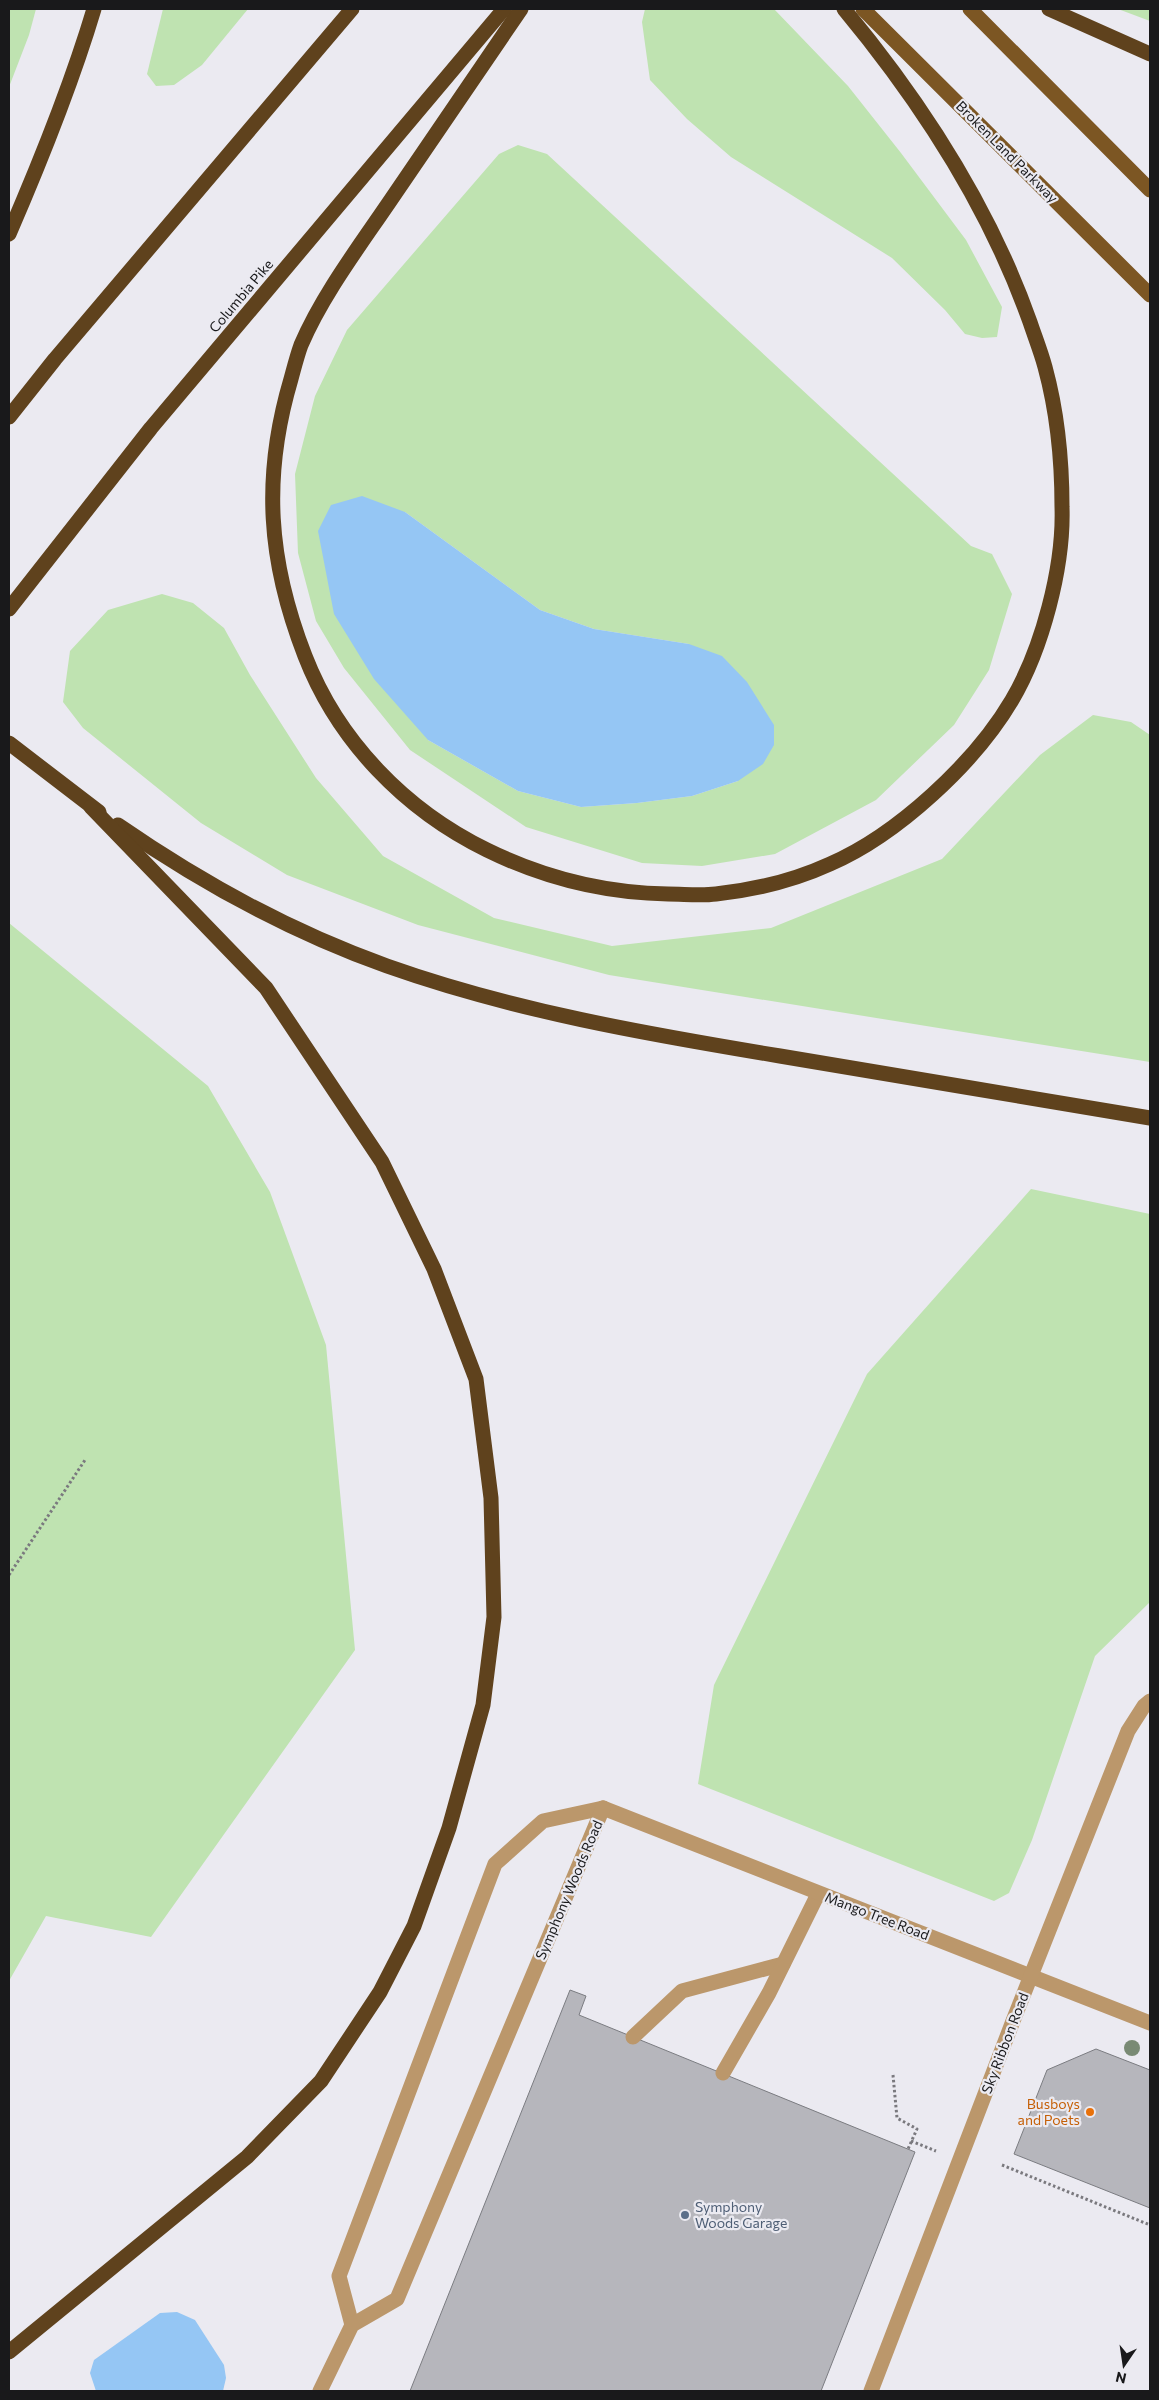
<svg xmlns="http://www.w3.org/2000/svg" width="1159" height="2400" font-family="Commissioner,sans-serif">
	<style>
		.green { fill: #bfe3b1; fill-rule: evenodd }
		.water { fill: #95c6f4 }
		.building { fill: #b6b6bc; stroke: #7b7c81 }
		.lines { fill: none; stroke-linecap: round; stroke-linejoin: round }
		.path { stroke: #7a797e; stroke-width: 3; stroke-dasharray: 2.5 2.5; stroke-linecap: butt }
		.lane { stroke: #bb976b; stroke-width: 15 }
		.street { stroke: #bb976b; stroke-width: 15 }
		.primary { stroke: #7c5623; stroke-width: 15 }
		.highway { stroke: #5f421d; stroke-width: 15 }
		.tree { fill: #798a74 }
		.food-dot { fill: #e8710a; stroke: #ebeaf1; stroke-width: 2 }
		.service-dot { fill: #5c6f8a; stroke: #ebeaf1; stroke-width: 2 }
		.labels { text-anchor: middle; stroke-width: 4.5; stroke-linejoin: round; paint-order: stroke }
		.street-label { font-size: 14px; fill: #19191b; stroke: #ebeaf1 }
		.food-label { font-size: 14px; fill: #c56008; stroke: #ebeaf1; text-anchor: end }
		.service-label { font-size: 14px; fill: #4e5e75; stroke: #ebeaf1; text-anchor: start }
	</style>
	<rect width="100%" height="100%" fill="#ebeaf1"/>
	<g class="green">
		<polygon points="9,9 36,9 29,35 9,87"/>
		<polygon points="163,9 248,9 202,65 174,85 156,86 147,74"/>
		<polygon points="645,9 774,9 848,86 901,153 966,240 1002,307 997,337 982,338 965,334 945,310 892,258 731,157 687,119 650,80 642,22"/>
		<polygon points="1118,9 1150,9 1150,21"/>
		<path d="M518 145 547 154 971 546 992 554 1012 594 989 670 954 725 876 800 775 854 702 866 642 863 526 827 410 750 344 668 316 621 298 553 295 474 315 396 347 330 499 154ZM405 512 540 610 594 629 689 644 738 781 692 796 637 803 581 807 518 791 428 740Z"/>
		<polygon points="162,594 193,603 224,628 250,675 316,778 383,856 494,918 612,946 771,928 942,859 1040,755 1093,715 1131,722 1150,735 1150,1062 609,975 418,925 287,875 201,823 83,728 63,702 70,651 108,610"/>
		<polygon points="9,923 208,1086 270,1192 326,1345 355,1650 151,1937 46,1916 9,1981"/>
		<polygon points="1031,1189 1150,1214 1150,1602 1095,1656 1032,1840 1009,1893 994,1901 698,1784 714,1685 867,1374"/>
	</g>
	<g class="water">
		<polygon points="362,496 405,512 540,610 594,629 689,644 722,656 747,682 774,725 774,745 763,764 738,781 692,796 637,803 581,807 518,791 428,740 374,679 334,614 318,531 331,505"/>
		<polygon points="177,2312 195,2320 224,2365 226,2378 223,2391 96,2391 90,2373 94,2360 160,2313"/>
	</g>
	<g class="building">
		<polygon points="570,1990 586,1996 579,2015 915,2152 821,2391 410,2391"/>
		<polygon points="1096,2049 1150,2070 1150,2208 1014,2154 1047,2070"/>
	</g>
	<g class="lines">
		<g class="path">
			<polyline points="9,1575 85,1460"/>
			<polyline points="893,2075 897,2118 917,2129 908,2149"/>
			<polyline points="911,2141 936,2151"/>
			<polyline points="1002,2165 1150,2225"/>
		</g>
		<g class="lane">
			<polyline points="633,2037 682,1991 783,1964"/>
			<polyline points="723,2073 769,1993 818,1894"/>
		</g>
		<g class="street">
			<polyline points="603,1808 1150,2023"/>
			<polyline points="352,2325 339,2276 495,1864 543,1821 603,1808"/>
			<polyline points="320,2391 352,2325 397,2299 603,1808"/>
			<polyline points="871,2391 1013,2021 1128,1731 1144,1706 1150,1701"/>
		</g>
		<g class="primary">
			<polyline points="863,9 1150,295"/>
			<polyline points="970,9 1150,190"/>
		</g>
		<g class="highway">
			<path d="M521 9C477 74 432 139 388 204 358 248 322 296 301 345 297 356 294 368 291 379 262 477 268 561 305 656 338 741 405 810 487 850 544 878 604 893 668 894 684 894 700 896 716 894 753 890 795 880 830 864 897 835 975 763 1012 700 1042 649 1064 567 1062 507 1062 461 1057 411 1045 367 1041 352 1035 337 1030 322 989 206 922 103 844 9"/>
			<polyline points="1049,9 1150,54"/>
			<path d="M9 234C41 160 71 86 94 9"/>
			<polyline points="9,417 55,359 352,9"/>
			<polyline points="9,609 151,428 504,9"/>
			<polyline points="9,743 99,812"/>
			<path d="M118 825C202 883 291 932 387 966 514 1011 647 1034 780 1056 903 1077 1027 1097 1150 1118"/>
			<polyline points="9,2352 247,2157 321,2081 380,1992 414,1926 449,1828 483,1705 494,1617 491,1498 476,1379 434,1269 382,1162 266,988 91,807"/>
		</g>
	</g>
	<circle class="tree" cx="1132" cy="2048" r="8"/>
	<circle class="food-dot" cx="1090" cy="2112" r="5"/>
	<circle class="service-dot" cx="685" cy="2215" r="5"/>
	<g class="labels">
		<g class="street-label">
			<text transform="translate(1007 152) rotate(45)" y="5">Broken Land Parkway</text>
			<text transform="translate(241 296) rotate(-50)" y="5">Columbia Pike</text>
			<text transform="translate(569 1890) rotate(-67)" y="5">Symphony Woods Road</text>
			<text transform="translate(877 1916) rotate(21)" y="5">Mango Tree Road</text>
			<text transform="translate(1005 2043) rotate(-69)" y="5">Sky Ribbon Road</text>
		</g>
		<g class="food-label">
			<text x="1080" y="2109">Busboys<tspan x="1080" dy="16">and Poets</tspan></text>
		</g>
		<g class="service-label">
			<text x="695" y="2212">Symphony<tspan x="695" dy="16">Woods Garage</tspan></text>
		</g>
	</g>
	<rect width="1159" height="2400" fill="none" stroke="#19191b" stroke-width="20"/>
	<g transform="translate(1124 2365) rotate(193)" stroke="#ebeaf1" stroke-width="4" paint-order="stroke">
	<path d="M0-4L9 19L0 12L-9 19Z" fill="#19191b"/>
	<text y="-8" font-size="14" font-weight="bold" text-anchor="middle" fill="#19191b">N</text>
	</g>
</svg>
